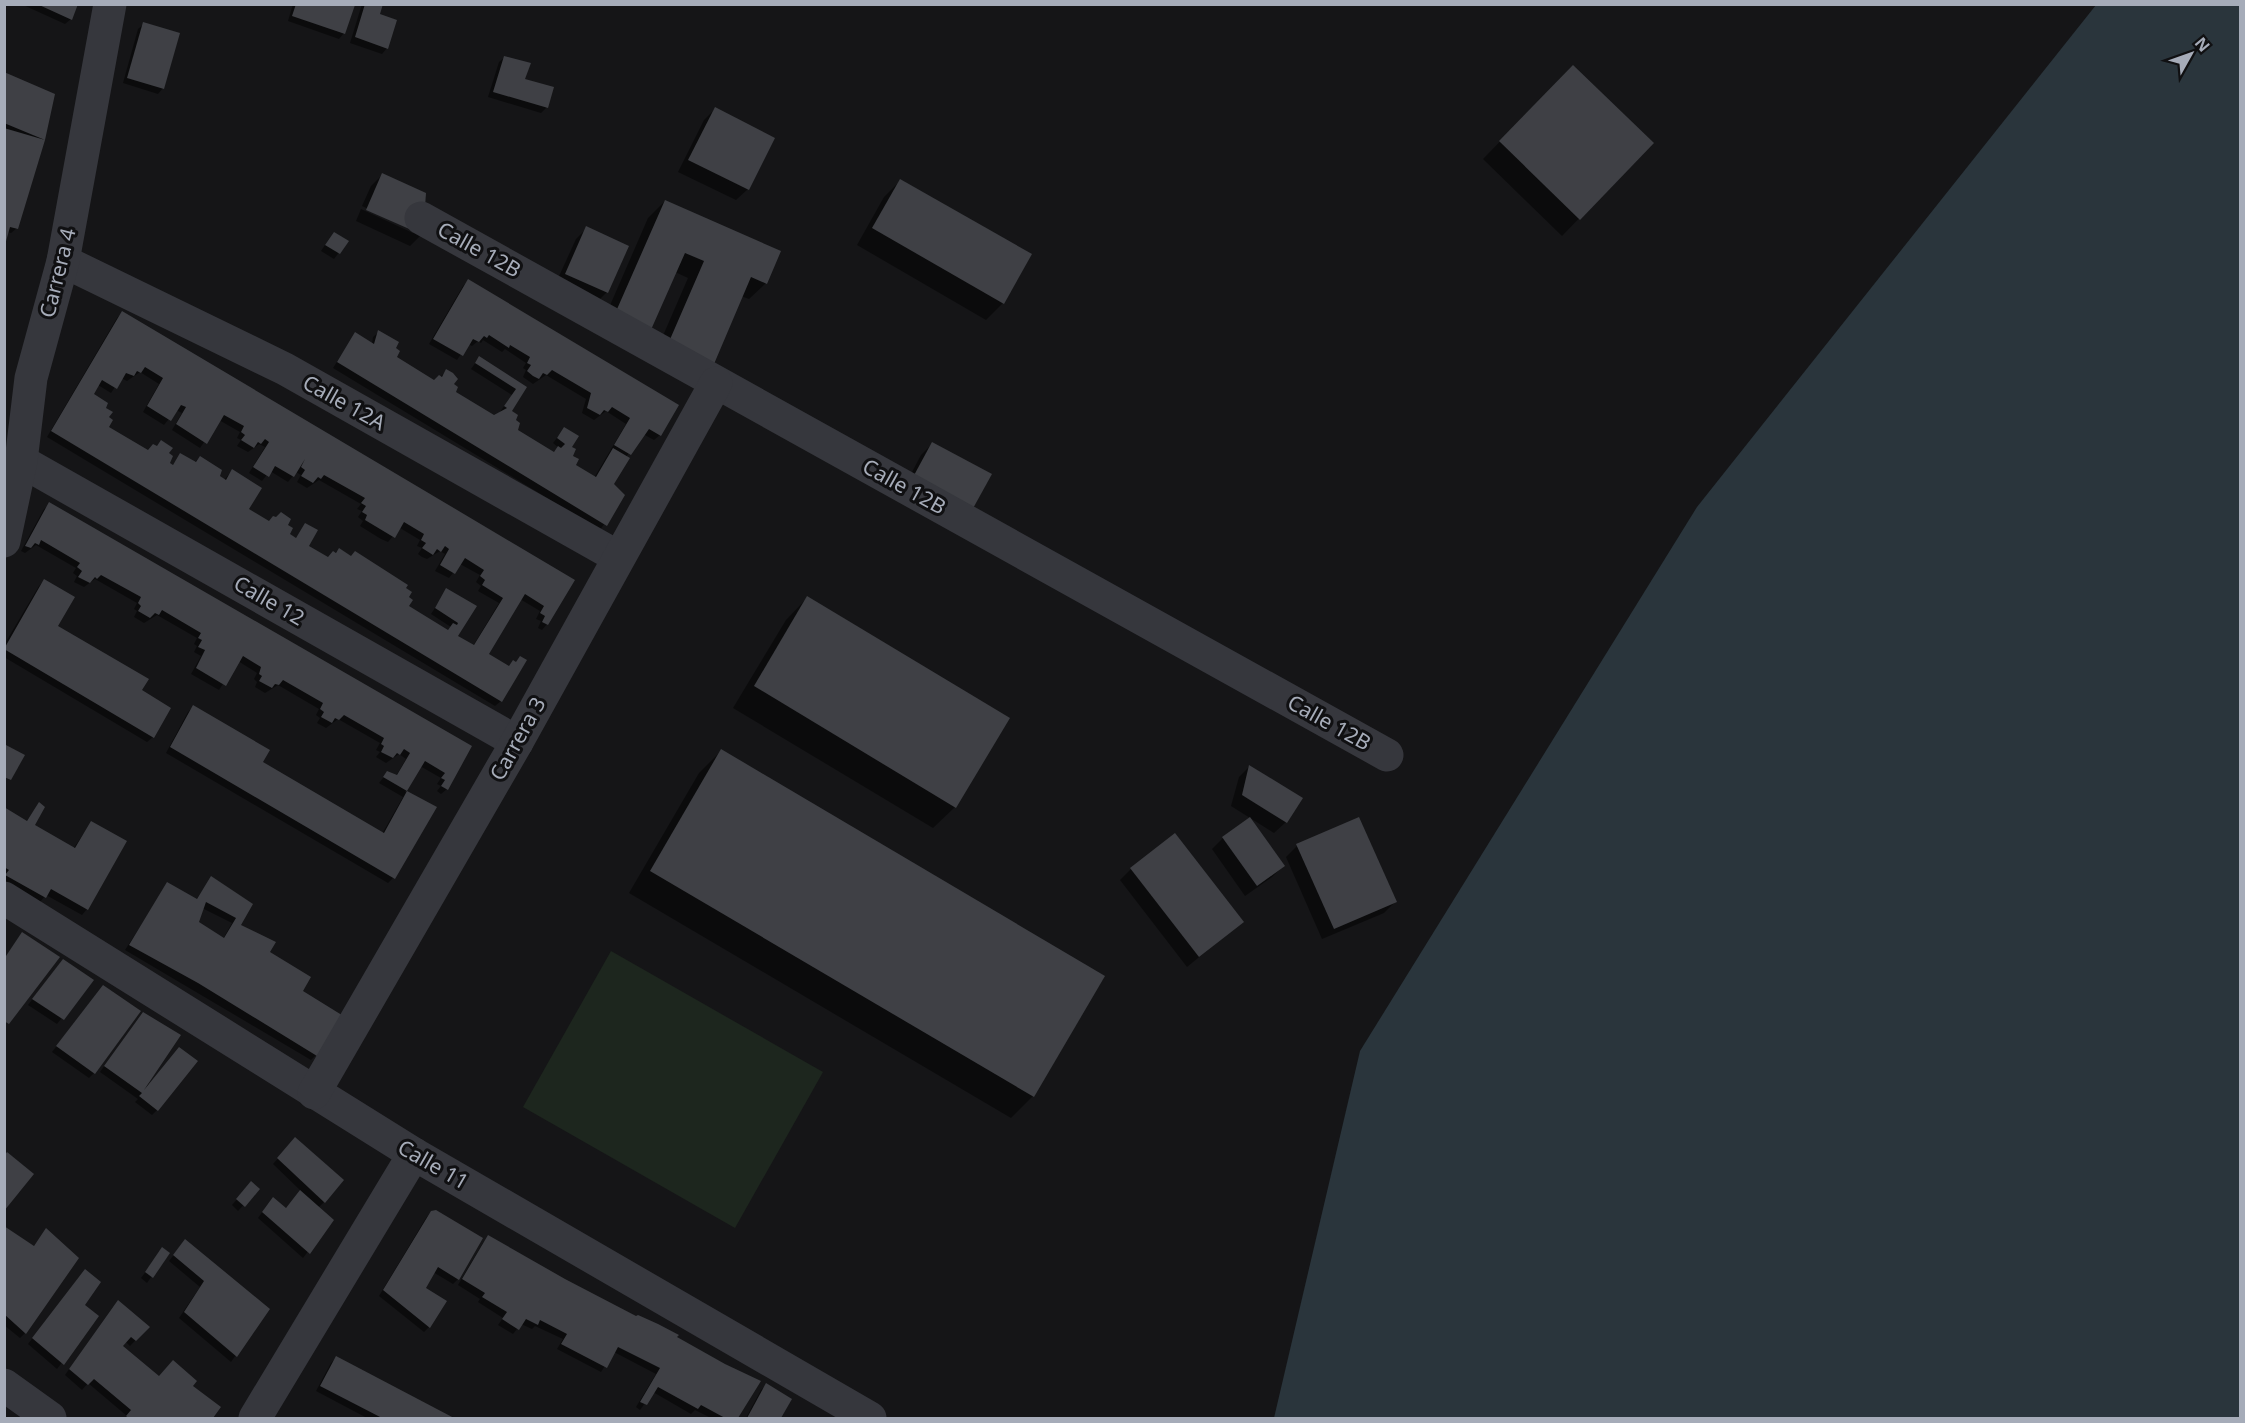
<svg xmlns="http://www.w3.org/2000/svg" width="2245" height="1423" font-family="'Noto Sans',sans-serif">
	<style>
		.green { fill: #1d261e }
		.water { fill: #2a353c }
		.shadow { fill: #0007; fill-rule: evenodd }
		.building { fill: #3f4045; fill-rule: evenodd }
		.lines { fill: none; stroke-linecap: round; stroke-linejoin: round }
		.minor { stroke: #36373d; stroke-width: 33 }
		.labels { text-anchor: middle; stroke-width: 6; stroke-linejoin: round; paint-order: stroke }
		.street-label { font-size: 21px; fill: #a6acb9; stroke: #101012 }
	</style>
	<rect width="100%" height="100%" fill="#151517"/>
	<polygon class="green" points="611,951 823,1072 735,1228 523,1107"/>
	<polygon class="water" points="2096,5 2240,5 2240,1418 1274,1418 1360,1051 1697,507"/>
	<g class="shadow">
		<polygon points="21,4 76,4 71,19 65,24"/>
		<polygon points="293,4 348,4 344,33 339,39 288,21"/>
		<polygon points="362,4 381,4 378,15 387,48 382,54 350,43"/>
		<polygon points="144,24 163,88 158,94 123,83 138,29"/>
		<polygon points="505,57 523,80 552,88 546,108 541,113 488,97 499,62"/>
		<polygon points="4,73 53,95 43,140 17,228 11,233 7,232 4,241"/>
		<polygon points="1557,83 1652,143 1562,236 1483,159"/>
		<polygon points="715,109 748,189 736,200 678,172 704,120"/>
		<polygon points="382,175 421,235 410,246 356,221 361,209 413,233 413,229 362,206 371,186"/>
		<polygon points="901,180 1003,303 986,320 857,245 884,197"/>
		<polygon points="665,201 766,283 749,299 741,296 652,361 688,278 675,272 598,333 648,218"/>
		<polygon points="587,228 607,292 596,303 555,285 576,239"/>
		<polygon points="329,239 347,242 334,259 321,251"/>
		<polygon points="469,280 660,435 654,440 643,434 626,457 613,484 624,495 600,530 333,368 355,334 372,344 373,337 379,332 394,348 395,358 434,382 447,371 454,392 494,417 501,413 500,412 512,395 471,369 479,358 525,387 510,412 516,430 553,453 559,448 553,443 564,429 575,465 594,478 626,424 606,411 594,420 582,413 586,399 546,375 533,384 523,377 526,370 523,368 526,363 505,349 502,352 483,340 481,343 478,341 472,346 468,344 457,360 429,344 463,286"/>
		<path d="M122 313 573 581 547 624 542 630 538 628 541 621 536 619 540 611 520 599 487 654 501 701 495 706 47 437 117 318ZM140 372 159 384 143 412 164 425 176 410 182 413 172 430 200 448 219 420 240 432 237 438 241 440 237 446 248 452 259 444 265 447 249 473 262 481 270 471 288 482 296 472 301 475 297 482 307 488 319 480 361 504 357 509 362 511 358 517 363 521 360 526 381 539 388 542 400 528 420 540 417 546 422 548 418 554 422 557 427 559 440 551 445 554 435 571 449 578 460 564 480 575 476 582 481 586 478 591 499 603 473 646 456 637 475 607 447 590 431 614 451 627 447 631 407 607 339 550 327 558 307 546 306 525 295 539 288 535 286 525 268 522 247 510 232 471 224 480 200 457 194 463 181 455 172 466 167 464V454L148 451 106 427 107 418 104 408 92 395 98 385 111 393 121 378 127 381Z"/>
		<polygon points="932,444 989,475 902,491 921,455"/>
		<polygon points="50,504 470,747 447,789 441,794 437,791 441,786 437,784 441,778 420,766 405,792 435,808 393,878 388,883 166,753 188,712 193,707 261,763 382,834 403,797 379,783 387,773 396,776 406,759 399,754 386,763 376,757 380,752 376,750 380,743 338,719 326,728 317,723 320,718 316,715 319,709 278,685 265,693 255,687 257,682 254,679 257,673 238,661 219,690 191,674 201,656 194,652 197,646 194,644 197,638 157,615 144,623 134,617 137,611 134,609 137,603 95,579 84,587 74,582 77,576 73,573 76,568 36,545 25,553 21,551 44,509"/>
		<polygon points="44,581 56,626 140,691 153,737 147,742 4,657 4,645 39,586"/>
		<polygon points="807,598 955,807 933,828 733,708 786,620"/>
		<polygon points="721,751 1033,1096 1011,1118 629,893 699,773"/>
		<polygon points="1250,766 1301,798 1286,822 1274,833 1231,806 1239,777"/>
		<polygon points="39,804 33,825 73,849 91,823 125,842 87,909 82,915 46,895 40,902 4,883 4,809 26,822"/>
		<polygon points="1223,838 1283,866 1272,877 1245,896 1212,849"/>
		<polygon points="1297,846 1395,902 1384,913 1322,939 1286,857"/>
		<polygon points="1131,869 1242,922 1187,967 1120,880"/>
		<path d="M211 878 251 904 239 925 268 952 301 992 316 1055 311 1060 125 950 168 884 196 900ZM202 908 232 923 223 939 198 923Z"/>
		<polygon points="62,961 92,980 57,1024 28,1005"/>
		<polygon points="103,987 94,1073 89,1078 52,1052"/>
		<polygon points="138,1019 147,1082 149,1084 174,1054 157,1110 152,1115 135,1102 138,1099 100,1072"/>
		<polygon points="290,1145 324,1202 318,1208 332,1220 303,1258 258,1218 268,1204 285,1209 301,1191 273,1164"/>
		<polygon points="251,1183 258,1189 238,1211 232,1205"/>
		<polygon points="431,1212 458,1279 453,1284 433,1272 424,1289 429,1327 424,1332 379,1296 426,1218"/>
		<polygon points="4,1228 33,1247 46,1230 25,1333 20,1338 4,1325"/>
		<polygon points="488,1237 564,1280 759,1382 737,1418 711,1418 695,1410 691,1414 653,1392 640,1410 636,1407 656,1374 614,1352 601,1372 557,1349 563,1339 535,1326 532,1329 521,1324 513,1334 498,1325 503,1318 478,1302 480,1299 458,1285 483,1243"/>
		<polygon points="185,1241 268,1309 231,1362 179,1318 200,1287 169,1261"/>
		<polygon points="163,1249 168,1253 147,1283 141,1278"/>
		<polygon points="80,1276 83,1305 97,1317 57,1369 28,1344"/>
		<polygon points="113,1307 148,1327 130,1346 125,1341 121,1346 159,1377 191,1386 219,1407 211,1418 125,1418 127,1416 88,1383 82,1390 65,1375"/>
		<polygon points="336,1358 451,1418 367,1418 316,1391 331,1363"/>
		<polygon points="766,1385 790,1399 779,1418 746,1418 761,1390"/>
	</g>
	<g class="building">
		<polygon points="37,4 78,4 72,20"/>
		<polygon points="296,4 353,4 355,5 345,34 292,16"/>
		<polygon points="365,4 383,4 380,14 397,20 388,49 355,37"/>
		<polygon points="143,22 180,33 164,89 127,78"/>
		<polygon points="504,56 531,63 525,79 554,87 548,108 493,92"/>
		<polygon points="1573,65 1654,143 1580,220 1499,141"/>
		<polygon points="4,72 55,94 45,140 18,229 10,227 5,245 4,128 45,140 4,123"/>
		<polygon points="715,107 775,138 749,190 688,160"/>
		<polygon points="382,173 426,193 423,235 366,210"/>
		<polygon points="900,179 1032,254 1004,304 872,228"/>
		<polygon points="665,200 781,251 767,284 751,277 714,364 668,344 704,261 685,253 650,332 614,316"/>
		<polygon points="586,226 629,246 608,293 565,274"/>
		<polygon points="334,232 349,241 340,254 325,245"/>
		<polygon points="468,279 679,405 661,436 649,429 631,455 614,445 630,418 612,407 608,412 604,410 600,415 587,408 591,393 552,370 547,375 543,373 539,379 533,376 527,371 531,365 527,363 530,357 510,345 509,348 489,335 487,338 484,336 479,342 473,339 463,356 433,339"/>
		<path d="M122 311 575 580 548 625 542 622 545 616 540 613 544 606 525 594 489 654 509 666 513 660 516 662 520 656 527 660 502 702 51 431ZM145 367 163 378 147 406 171 421 181 405 186 407 176 424 207 444 224 415 244 426 241 432 245 435 241 440 254 448 258 442 261 444 265 439 269 442 253 467 269 477 275 466 294 477 305 459 301 467 305 470 301 476 313 483 318 477 321 479 324 475 365 498 361 503 366 506 362 512 367 515 365 520 395 538 404 522 424 534 421 540 426 543 422 548 433 555 437 549 441 552 445 546 449 549 440 565 455 574 465 558 484 570 480 576 485 580 482 585 503 598 474 645 458 636 477 606 446 588 435 608 458 623 457 625 453 623 448 630 409 606 413 600 409 597 412 592 406 588 408 585 355 551 351 556 339 548 336 553 333 551 328 557 309 546 318 530 305 523 296 538 290 534 293 528 288 525 291 519 281 512 276 517 273 516 269 521 249 509 262 488 232 469 226 480 220 476 222 470 200 456 196 462 180 453 173 465 170 463 173 456 169 453 173 448 161 440 157 446 153 444 148 450 109 427 113 420 109 417 113 412 106 408 108 403 94 394 102 380 117 389 126 373 134 376 137 371 141 373Z"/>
		<polygon points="378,330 399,342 396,348 400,351 397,357 434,380 439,375 442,377 446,369 453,373 458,379 454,384 458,387 456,392 494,415 507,408 504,406 516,389 475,363 479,356 527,387 512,411 518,415 516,420 520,423 518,430 554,452 558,446 561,448 565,444 557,438 564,427 579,436 572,447 576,449 573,456 579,459 576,465 596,477 613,448 630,458 614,484 625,495 607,526 337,362 355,332 374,344"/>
		<polygon points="932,442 992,474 971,512 912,479"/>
		<polygon points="49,502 472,746 448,790 441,786 445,780 441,778 445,773 425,761 407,791 383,777 387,771 397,775 410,753 404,749 400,755 397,753 393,758 381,752 384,746 381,744 384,738 344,715 339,720 335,718 332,723 321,717 324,712 320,709 323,703 283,680 279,685 275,684 272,688 259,681 262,676 259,674 261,667 243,656 226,686 196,668 205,650 198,647 202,640 198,638 201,633 162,610 159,615 155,613 150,618 138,611 141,606 138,603 141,597 101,575 97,579 95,577 90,583 78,577 82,571 77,567 80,563 41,540 39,545 35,543 31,548 25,546"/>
		<polygon points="44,579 75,597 58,626 149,679 142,690 171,708 154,738 4,649"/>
		<polygon points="807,596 1010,718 956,808 754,686"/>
		<polygon points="193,705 270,750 263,762 384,833 407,791 437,807 395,879 170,747"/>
		<polygon points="4,744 25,755 11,780 4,777"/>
		<polygon points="721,749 1105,976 1034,1097 650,871"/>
		<polygon points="1249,765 1303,798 1287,823 1242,795"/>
		<polygon points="39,802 45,807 35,825 75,848 91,821 127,841 88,910 51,889 46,898 5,875 9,870 4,867 4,807 27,821"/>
		<polygon points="1250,817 1285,866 1257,886 1222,837"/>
		<polygon points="1359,817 1397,902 1334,929 1296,844"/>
		<polygon points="1175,833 1244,922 1199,957 1130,868"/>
		<path d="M211 876 253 904 241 925 276 942 270 952 311 977 303 991 345 1017 317 1056 198 983 129 945 167 882 197 899ZM206 902 236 918 224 938 199 922Z"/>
		<polygon points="22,932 60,957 9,1024 4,1021 4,959"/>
		<polygon points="63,959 94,980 64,1020 32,999"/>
		<polygon points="103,985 141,1011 95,1074 56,1046"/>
		<polygon points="143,1012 181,1035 144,1090 179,1047 198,1061 158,1111 139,1096 142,1093 104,1066"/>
		<polygon points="295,1137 344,1180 325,1203 277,1158"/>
		<polygon points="7,1152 34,1174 4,1211 4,1156"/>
		<polygon points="251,1181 260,1189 245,1207 236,1199"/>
		<polygon points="300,1190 334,1220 310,1254 262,1212 273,1197 286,1208"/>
		<polygon points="436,1210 483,1238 459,1280 438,1267 426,1288 447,1301 430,1328 383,1290 431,1211"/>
		<polygon points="4,1226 34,1246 46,1228 79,1258 26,1334 4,1314"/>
		<polygon points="488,1235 565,1279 636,1316 638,1315 658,1324 679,1335 677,1337 725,1364 761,1381 738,1418 725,1418 701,1405 698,1409 658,1387 647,1405 640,1402 660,1368 618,1347 607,1368 561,1344 567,1334 540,1320 538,1325 526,1319 519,1330 502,1319 507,1312 482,1297 485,1293 462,1279"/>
		<polygon points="185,1239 270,1309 237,1357 184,1312 204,1281 173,1255"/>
		<polygon points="162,1247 170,1253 153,1278 145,1272"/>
		<polygon points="85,1269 101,1282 85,1305 99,1316 64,1365 32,1338"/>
		<polygon points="118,1300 150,1327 136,1341 131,1337 123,1346 159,1376 173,1360 197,1381 193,1386 221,1407 213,1418 128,1418 126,1416 131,1410 94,1379 88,1385 69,1369"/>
		<polygon points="336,1356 454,1418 382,1418 320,1386"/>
		<polygon points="766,1383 792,1399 781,1418 747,1418"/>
	</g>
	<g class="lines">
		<g class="minor">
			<polyline points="421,218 1387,755"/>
			<polyline points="63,261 285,369 618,557"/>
			<polyline points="21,461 517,742"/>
			<polyline points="4,541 21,461 31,378 63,261 110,4"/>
			<polyline points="4,898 414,1154 870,1418"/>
			<polyline points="314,1093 517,742 716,383"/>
			<polyline points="4,1385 50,1418"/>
			<polyline points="255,1418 414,1154"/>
		</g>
	</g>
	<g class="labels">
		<g class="street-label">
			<text transform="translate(479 250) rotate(29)" y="7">Calle 12B</text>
			<text transform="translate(58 273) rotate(-76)" y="7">Carrera 4</text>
			<text transform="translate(344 403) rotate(29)" y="7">Calle 12A</text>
			<text transform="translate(904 487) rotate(29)" y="7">Calle 12B</text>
			<text transform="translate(269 601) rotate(30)" y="7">Calle 12</text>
			<text transform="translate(1329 723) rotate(29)" y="7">Calle 12B</text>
			<text transform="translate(518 739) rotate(-61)" y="7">Carrera 3</text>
			<text transform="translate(433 1165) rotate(30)" y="7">Calle 11</text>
		</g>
	</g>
	<rect width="2245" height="1423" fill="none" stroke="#a6acb9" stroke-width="12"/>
	<g transform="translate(2191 54) rotate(50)" stroke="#101012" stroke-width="4.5" paint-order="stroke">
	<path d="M0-4.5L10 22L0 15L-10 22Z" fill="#a6acb9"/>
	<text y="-9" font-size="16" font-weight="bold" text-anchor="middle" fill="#a6acb9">N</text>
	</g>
</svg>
